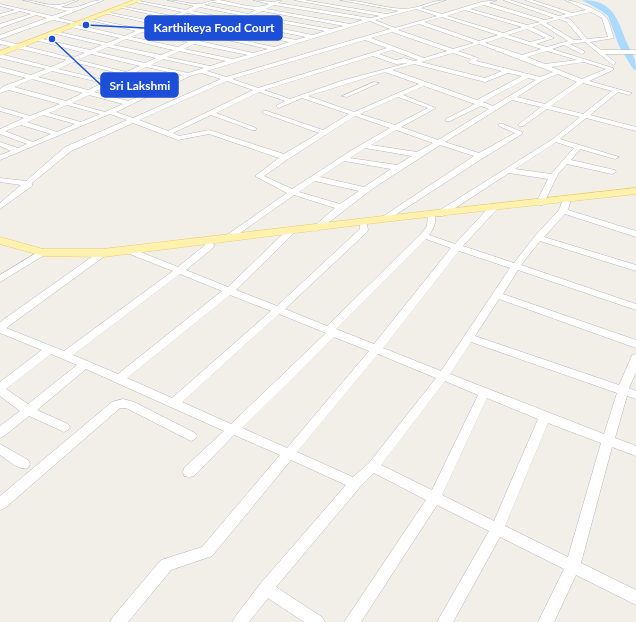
<svg xmlns="http://www.w3.org/2000/svg" width="636" height="622" font-family="Lato,sans-serif">
	<style>
		.lines { fill: none; stroke-linecap: round; stroke-linejoin: round }
		.river { fill: #aadaff; fill-rule: evenodd }
		.minor-casing { stroke: #b5b8bc; stroke-width: 1 }
		.major-casing { stroke: #f2c960; stroke-width: 1 }
		.minor { fill: #fff; fill-rule: evenodd }
		.major { fill: #fff2af; fill-rule: evenodd }
		.leader { fill: none; stroke: #1d4ed8; stroke-width: 1.5 }
		.callout-dot { fill: #1d4ed8; stroke: #fff; stroke-width: 1.5 }
		.callout { fill: #1d4ed8; stroke: #1d4ed8; stroke-width: 1.5 }
		.callout-label { font-size: 12px; text-anchor: middle; font-weight: bold; fill: #fff }
	</style>
	<rect width="100%" height="100%" fill="#f1efe8"/>
	<g class="lines">
		<path class="river" d="M582 0C612 0 617 17 626 41 631 53 636 56 636 70L633 69 619 46 608 16 600 10Z"/>
		<g class="minor-casing">
			<g id="minor">
				<path d="M23 0C34 0 44 5 54 5 63 6 71 0 79 0L61 7C80 11 86 0 104 0L58 18 75 22 73 24 125 36 136 31 89 20 91 19 141 29 152 24 104 13 106 12 157 22 167 18 118 7 120 6 172 16 182 12 136 2 134 0 186 10 194 6 167 0C177 0 188 4 198 4 205 4 210 0 219 0 235 2 254 11 269 4L253 0 273 2 282 0 278 3 370 18 380 16 294 0H304L387 14 399 11 340 0C362 0 382 8 404 9 418 9 432 0 446 0L421 8 442 14 481 2 497 0 489 3 545 20 554 18 503 0H510L559 16 566 14 525 0H532L572 13 586 10 565 0C574 0 600 10 606 17 610 22 611 31 614 38L590 42 601 50H636V54H605L615 62V64L613 65 585 42 570 44 584 51V53L582 54 564 45 552 49 613 68V70L589 81 632 93 629 95 618 92 590 115 636 127V131L586 118 560 139 619 157 615 159 580 149 571 160 615 170 616 172 612 174 567 164 558 174 543 205H540L536 203 548 179 509 173 443 216H437V212L553 139 580 117 547 109 523 126H519V124L541 107 512 100 445 142 479 153 515 133 499 126V124H503L522 132V134L483 158 386 221H380L379 219 474 156 440 145 372 189 319 230 316 231 312 228 335 208 294 195 230 240 227 239 226 237 227 235 287 193 255 176 279 158 209 134 178 140 133 123 71 151 32 183V186L0 209V203L21 185 0 182V178L26 181 65 147 127 120 110 114 0 160V155L11 151 0 146V142L18 148 27 144 0 134V129L24 118 0 111V107L30 116 60 104 9 90 0 93V89L4 86 26 78 0 71V67L31 75 46 69 0 58V54L51 67 67 60 0 44V40L72 58 85 53 35 40 38 38 90 50 102 45 52 33 55 31 107 43 120 38 71 27 73 24 53 20 0 39V35L47 18 36 15 0 28V24L31 14 20 11 0 17V14L15 10 0 6V4L52 16 67 11ZM213 2 256 10 248 14 204 5ZM274 5 363 20 350 24 266 9ZM484 5 540 22 527 25 470 9ZM200 7 244 16 235 20 192 11ZM416 9 437 16 395 28 375 20ZM465 10 522 27 503 33 447 16ZM262 11 344 26 331 29 253 15ZM591 12 602 18 608 37 587 39 571 20 564 18ZM187 13 231 22 222 26 178 17ZM249 17 325 31 313 35 241 21ZM442 17 498 35 479 41 424 22ZM173 19 218 28 208 33 163 23ZM559 19 567 22 582 40H574L546 23ZM370 21 390 29 226 77 207 71ZM237 23 306 37 296 40 228 27ZM419 24 474 43 453 49 398 30ZM541 24 568 41 547 47 536 44 554 38 532 27ZM158 25 203 35 193 40 147 30ZM224 29 289 42 274 47 214 34ZM527 29 546 38 530 42 508 35ZM142 32 188 42 178 47 131 37ZM392 32 447 51 424 58 371 38ZM209 36 268 49 253 53 199 41ZM503 37 541 49 522 55 485 43ZM126 39 173 50 161 55 113 45ZM365 40 387 48 258 88 232 79ZM194 44 248 55 233 59 184 49ZM479 44 553 72 540 77 476 61 479 59 478 58 458 51ZM108 47 156 58 145 63 96 52ZM392 50 418 60 414 61 404 58 396 60 379 54ZM179 51 226 61 210 66 167 57ZM547 51 577 60 545 64 527 57ZM453 53 471 59 468 62 469 63 502 71 485 78 421 62ZM91 54 140 66 126 72 78 60ZM373 56 396 64 408 63 341 81 290 99 264 90ZM163 59 204 68 188 73 151 65ZM73 62 122 74 108 81 58 69ZM584 62 606 69 582 79 551 67ZM414 64 485 82 508 73 522 76 477 100 392 70ZM146 67 182 75 168 82 133 74ZM52 71 103 83 88 90 38 77ZM385 72 419 84 354 112 308 96ZM201 73 221 79 133 118 116 112 190 76ZM558 74 577 82 545 104 517 97 543 80ZM128 76 163 85 149 91 114 83ZM528 78 536 80 493 106 483 102ZM32 79 83 93 66 101 14 87ZM227 81 253 90 168 131 139 120ZM583 83 612 91 583 114 551 106ZM109 85 144 94 128 101 94 92ZM424 86 475 104 446 119V121H450L481 106 489 109 438 140 401 127 436 108 403 95ZM259 92 285 101 276 106 279 108 302 98 349 114 323 130 267 111H263V113L319 133 284 154 209 130 179 136 173 133 211 115 252 130H256V128L216 113ZM89 95 123 104 105 112 72 103ZM398 97 428 108 395 125 360 114ZM67 105 100 114 81 122 49 113ZM43 115 75 124 57 132 27 122ZM355 116 390 128 352 150 292 189 264 176 288 159ZM21 125 51 134 33 142 5 131ZM396 130 433 143 417 152 371 145ZM556 142 574 148 551 174 515 169ZM365 148 412 156 397 165 350 158ZM344 161 391 169 364 187 320 177ZM315 181 359 191 340 204 299 192Z"/>
				<polygon points="374,82 379,83 347,97 342,96"/>
				<path d="M564 197H567L571 199 568 210 636 231V237L565 214 544 237 636 265V271L540 241 521 265 636 304V310L518 270 503 294 636 340V348L499 299 475 336 619 385 631 358 632 355 636 354V372L629 388 636 391V399L627 396 615 438 636 446V456L612 447 581 563 636 590V605L576 575 554 622H538L564 569 500 537 453 622H437L489 531 437 505 361 622H344L426 500 374 473 360 487 276 587 322 617 325 622H304L268 598 249 622H232L235 617 261 583 346 485 291 460 212 556 171 570 128 622H110L113 617 161 560 202 547 280 455 234 435 194 476 189 477 184 476 183 472 184 468 224 431 86 369 37 410 68 424 70 427 68 430 64 432 60 430 29 416 4 436 0 438V426L20 411 0 396V382L42 350 0 333V322L100 251H106L108 253 106 255 6 328 64 351 173 271 122 251 121 249 122 247H128L178 267 205 245 206 238H212L214 246 213 248 186 270 228 287 288 229 291 228 295 231 294 233 236 290 277 306 360 229V220H366L368 230 367 232 285 309 327 326 421 234 427 226 428 213H434C437 222 434 228 429 235L455 244 492 204H498V208L463 246 514 263 535 236 559 210ZM426 239 451 248 374 344 336 329ZM459 251 510 268 441 371 383 348ZM180 274 222 291 118 374 73 355ZM230 295 271 311 172 398 127 378ZM279 314 326 333 231 424 182 402ZM334 337 369 351 287 448 242 428ZM471 342 617 393 604 434 450 374ZM51 354 77 365 28 404 6 389ZM378 354 436 378 369 463 353 477 297 452ZM445 381 478 395 432 490 381 465ZM487 398 538 419 494 521 442 495ZM548 423 601 443 568 557 505 526Z"/>
				<polygon points="43,249 47,252 46,254 0,282 0,275"/>
				<polygon points="123,399 134,402 195,433 197,436 195,439 191,441 187,439 126,408 120,408 5,508 0,510 0,496 112,402"/>
				<path d="M0 444 28 460 30 464 28 468C19 471 8 460 0 455Z"/>
			</g>
		</g>
		<g class="major-casing">
			<g id="major">
				<polygon points="134,0 142,0 0,56 0,51"/>
				<polygon points="636,188 636,194 383,222 103,257 43,256 0,244 0,237 43,249 103,249 383,216"/>
			</g>
		</g>
		<use href="#minor" class="minor"/>
		<use href="#major" class="major"/>
	</g>
	<path class="leader" d="M86 25L145 28M52 39L101 85"/>
	<g class="callout-dot">
		<circle cx="86" cy="25" r="4"/>
		<circle cx="52" cy="39" r="4"/>
	</g>
	<g class="callout">
		<rect x="145" y="16" width="137" height="24" rx="4"/>
		<rect x="101" y="73" width="77" height="24" rx="4"/>
	</g>
	<g class="callout-label">
		<text x="214" y="32">Karthikeya Food Court</text>
		<text x="140" y="90">Sri Lakshmi</text>
	</g>
</svg>
